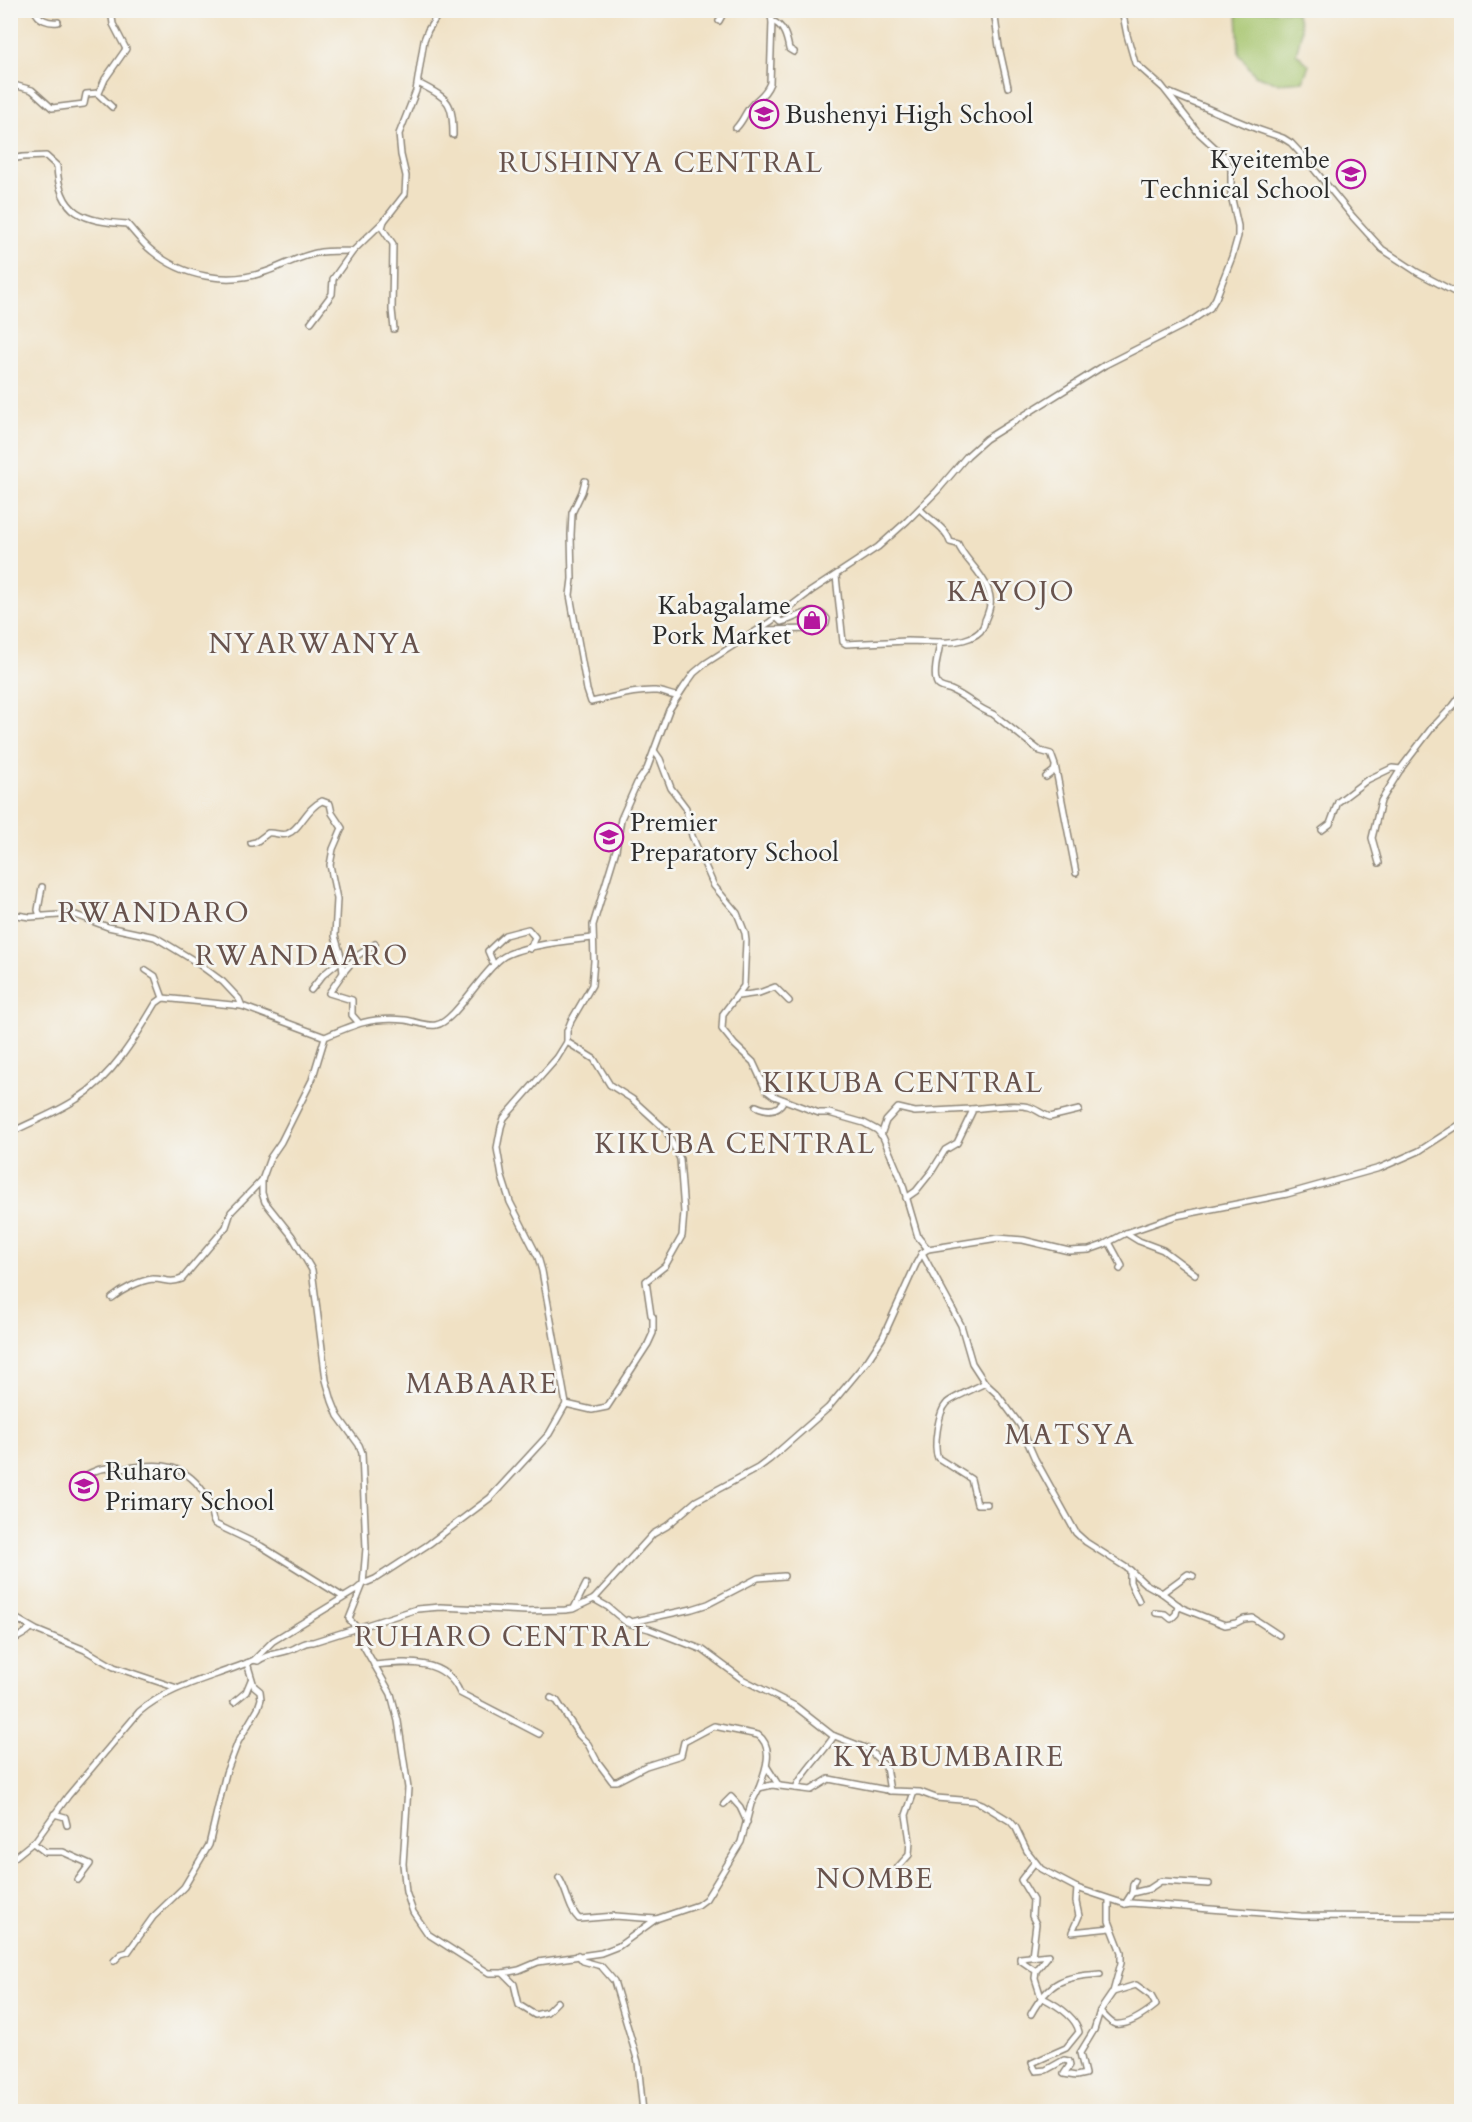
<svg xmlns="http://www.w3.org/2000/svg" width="1472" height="2122" font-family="Cardo,serif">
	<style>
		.green { fill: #a5c46c; stroke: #68784c; stroke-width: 1.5 }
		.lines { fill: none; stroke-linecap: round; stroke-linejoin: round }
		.minor-casing { stroke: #8e8678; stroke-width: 8 }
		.minor { stroke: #fff; stroke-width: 5 }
		.labels { text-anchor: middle; stroke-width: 5; stroke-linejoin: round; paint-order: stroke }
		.poi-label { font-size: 26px; fill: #2b2b2b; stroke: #f6f6f2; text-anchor: start }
		.quarter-label { font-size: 28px; letter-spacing: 1.5px; fill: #68534d; stroke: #f6f6f2 }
	</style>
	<rect width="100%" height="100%" fill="#f6f6f2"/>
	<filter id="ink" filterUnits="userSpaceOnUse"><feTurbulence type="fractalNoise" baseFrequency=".0167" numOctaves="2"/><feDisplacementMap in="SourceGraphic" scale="12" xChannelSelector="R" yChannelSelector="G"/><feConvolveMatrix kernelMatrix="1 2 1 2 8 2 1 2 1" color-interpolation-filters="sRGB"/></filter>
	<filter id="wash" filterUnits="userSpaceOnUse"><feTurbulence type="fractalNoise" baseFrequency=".008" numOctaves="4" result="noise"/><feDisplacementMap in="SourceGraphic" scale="24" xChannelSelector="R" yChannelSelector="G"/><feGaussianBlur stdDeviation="1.35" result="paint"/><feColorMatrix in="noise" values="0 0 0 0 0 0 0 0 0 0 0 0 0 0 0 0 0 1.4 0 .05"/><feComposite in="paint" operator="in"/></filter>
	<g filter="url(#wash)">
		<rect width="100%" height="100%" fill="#f0e1c4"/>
		<path class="green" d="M1237 11H1294C1305 25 1301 37 1296 53L1309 65 1303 81 1278 83 1255 75 1239 54Z"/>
	</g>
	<g filter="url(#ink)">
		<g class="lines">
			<g class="minor-casing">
				<g id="minor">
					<path d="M35 10C38 20 49 23 58 22"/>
					<polyline points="994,10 999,47 1008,87"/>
					<polyline points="1122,10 1127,35 1135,63 1162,87"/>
					<polyline points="719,21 725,10"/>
					<path d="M772 21C784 25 787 38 789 49L794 52"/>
					<path d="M418 83C448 99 453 100 453 135"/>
					<polyline points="10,84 32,90 52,108 84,104 86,94 99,93 105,79 126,49 113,24 111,10"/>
					<polyline points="97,93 112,107"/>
					<polyline points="1170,93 1257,129 1283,138 1291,143 1304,157 1353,217 1382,249 1417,272 1462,296"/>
					<path d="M736 128C743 121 745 113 750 107 758 97 765 96 770 83L772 21 769 10"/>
					<path d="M10 159 23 157 46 156 57 166C59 215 84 221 127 224 135 233 143 244 152 251 183 277 227 285 265 272 283 266 301 255 321 252 332 251 343 251 353 251L384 221"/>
					<polyline points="311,322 332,294 333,279 353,251"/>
					<polyline points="394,329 392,310 393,244 382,228 384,221 405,194 406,176 401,155 399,134 416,91 424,40 428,30 441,10"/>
					<path d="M585 481 582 492 572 513 571 535 572 579 570 595 587 690 591 702C613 698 633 690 656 691 664 691 669 696 678 696"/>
					<path d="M920 509C929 520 946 527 950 542L958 544C964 559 980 570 987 587 992 599 991 606 986 618 984 621 985 624 983 627 977 640 952 643 940 642"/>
					<path d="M836 576 843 642 846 644 907 641 940 642C939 654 933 669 936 680 937 688 945 688 951 690 966 696 978 709 993 714L1040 751 1051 754 1055 765 1076 873"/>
					<path d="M760 630 816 629 826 624 827 619C816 603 795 619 781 622L776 617"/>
					<polyline points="655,752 660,759 671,788 686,808 692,836 714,886 737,913 745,933 746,941 744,986 723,1014 722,1029 735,1045 753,1062 766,1090 774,1096 819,1113 829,1113 864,1123 877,1130 883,1137 901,1179 918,1237 928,1249"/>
					<polyline points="1046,777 1054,771 1055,767"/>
					<polyline points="1322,830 1330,824 1338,802 1367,780 1392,768 1401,769"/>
					<path d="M251 843 256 842 268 833C274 832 280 836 287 834 301 829 305 809 322 801L330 804 332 813 342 828 333 849 330 865 337 899 335 936 341 956 343 973 329 993 352 1000V1015L359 1023"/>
					<polyline points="1379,863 1372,838 1381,801 1402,767 1431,729 1453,706 1462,694"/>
					<polyline points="10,914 30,917 73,914 108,927 155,937 193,960 223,982 239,999 242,1006"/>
					<polyline points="40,916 38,910 42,887"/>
					<path d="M593 938C572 940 520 946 503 957 483 970 455 1022 436 1025 427 1027 414 1021 405 1020 371 1017 355 1024 325 1037L312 1080 281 1142 270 1158 262 1180V1193L265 1202 292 1236 312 1270 326 1380 332 1401 338 1416 359 1445 362 1453 366 1548 363 1584 349 1619 356 1627 360 1640 391 1694 398 1721 408 1788 403 1864 406 1892 413 1912 428 1934 489 1973H503L519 1970 538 1962 601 1953 619 1946 656 1919 698 1905 706 1899 741 1842 751 1804 759 1788 772 1785 811 1790 829 1779 892 1791 920 1792 936 1798 974 1801 982 1804 1010 1821 1016 1828 1027 1851 1041 1869 1077 1888 1125 1904 1131 1903 1301 1916 1462 1917"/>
					<polyline points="494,965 488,951 505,935 528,929 535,937 530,949"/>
					<polyline points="146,970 155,976 163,998"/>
					<polyline points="343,973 357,956 375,944"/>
					<polyline points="311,990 323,975 341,960"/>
					<polyline points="738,996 759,993 775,987 789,1001"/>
					<path d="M756 1106C767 1111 778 1112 784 1100"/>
					<path d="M10 1133C33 1121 56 1113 77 1099 112 1077 136 1037 156 1003L163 998 242 1006 325 1037"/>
					<polyline points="881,1135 886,1121 898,1108 915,1112 971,1109"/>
					<path d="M906 1198 916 1191 932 1171 945 1150 957 1143 972 1112 971 1109C987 1108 1015 1103 1029 1107 1036 1109 1043 1115 1050 1117L1079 1110"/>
					<polyline points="1126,1233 1139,1241 1163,1250 1195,1274"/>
					<polyline points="1109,1242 1122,1266 1120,1269"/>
					<polyline points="922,1253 961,1325 972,1363 985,1383 997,1394 1020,1425 1035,1459 1076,1533 1086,1542 1130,1570 1144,1583 1162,1593 1182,1608 1225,1625 1236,1623 1244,1619 1253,1618 1279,1635"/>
					<path d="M112 1298C122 1290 140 1280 153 1279 165 1279 169 1284 182 1279L226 1227 231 1212 262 1180"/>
					<path d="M985 1383C978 1387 950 1399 947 1403 938 1412 933 1447 938 1458L971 1479 977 1504H987"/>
					<polyline points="566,1404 592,1410 607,1407 648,1344 653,1333 653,1317 651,1315 646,1281 665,1266 682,1236 684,1212 680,1159 666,1130 632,1099 610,1085 594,1059 567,1042"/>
					<path d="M77 1481C86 1475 95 1469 107 1468 112 1468 116 1470 121 1469 150 1464 178 1460 199 1486 204 1492 208 1498 210 1506 212 1513 211 1518 215 1524L261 1546 343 1597"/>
					<polyline points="1130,1570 1130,1582 1139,1601"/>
					<polyline points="1162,1593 1188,1574 1193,1576"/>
					<polyline points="594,1599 608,1607 627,1623 649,1629 703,1650 742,1679 795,1706 832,1735 868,1749 886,1767 890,1791"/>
					<polyline points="574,1608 586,1584"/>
					<polyline points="1156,1613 1165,1614 1171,1619 1176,1614 1178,1605"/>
					<polyline points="10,1615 36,1630 85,1650 114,1667 177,1688"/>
					<polyline points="628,1620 631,1622 692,1609 708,1604 758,1578 784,1576"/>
					<path d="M10 1642C18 1636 25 1635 31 1628"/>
					<polyline points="254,1660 273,1641 356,1590 363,1584 375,1579 429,1544 490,1498 549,1434 566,1404 542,1271 538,1257 510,1202 502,1177 497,1148 501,1127 504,1118 557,1058 567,1042 567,1031 571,1021 592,985 594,961 593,925 616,850 621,819 637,783 647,769 669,710 684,687 694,673 706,663 770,622 811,591 878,547 907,521 937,491 967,456 986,439 1105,365 1188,323 1210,308 1216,298 1232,257 1238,236 1238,226 1231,195 1231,169 1224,156 1198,132 1161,85"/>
					<path d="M374 1665C406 1662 445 1657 460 1693L539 1734"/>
					<path d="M551 1698 557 1701 579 1735 588 1744 597 1761 612 1781H617L646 1766 681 1755 684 1742 714 1726 758 1735C775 1747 765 1772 759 1788"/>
					<polyline points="234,1702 246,1692 251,1680"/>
					<polyline points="767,1767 779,1786"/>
					<path d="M796 1788C800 1775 825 1751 834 1736"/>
					<polyline points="724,1804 731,1797 740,1807 747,1822"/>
					<polyline points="54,1814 65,1817 67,1825"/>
					<polyline points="33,1843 45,1852 63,1852 90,1864 78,1880"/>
					<path d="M10 1861 36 1840 68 1796 139 1712C170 1685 216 1677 254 1660L258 1661C269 1652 283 1654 295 1648 302 1645 305 1641 313 1642L417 1609 440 1607 526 1611 565 1610 573 1609 594 1599 653 1534 667 1526 696 1501 758 1468 770 1459 828 1408 868 1360 883 1337 916 1264 922 1253 928 1249 998 1238 1023 1240 1069 1251 1089 1250 1103 1245 1126 1233 1176 1216 1287 1194 1380 1168 1419 1151 1462 1123"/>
					<polyline points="898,1867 909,1855 910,1841 906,1815 914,1792"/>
					<path d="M559 1878C568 1892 568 1908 579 1919L615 1916 656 1919"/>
					<polyline points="1077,1888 1076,1902 1079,1916 1072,1932 1111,1928"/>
					<polyline points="1132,1893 1133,1884 1135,1881"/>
					<polyline points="1125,1904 1132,1893 1149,1889 1161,1881 1209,1884"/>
					<polyline points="1462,1933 1462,1953"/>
					<polyline points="578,1955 583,1961 601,1966 614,1981 638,2062 643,2112"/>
					<polyline points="1032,1956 1036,1924 1032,1916 1033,1900 1021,1880 1035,1862"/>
					<polyline points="114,1961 121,1954 128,1952 153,1917 184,1887 209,1845 226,1773 238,1742 258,1708 261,1699 260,1691 254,1686 247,1663"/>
					<path d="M1036 1971 1020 1960V1958L1049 1955 1036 1971 1035 1978 1041 1997C1055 2004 1076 2016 1079 2032L1066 2048 1032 2063 1036 2071 1046 2070 1064 2060 1069 2061 1070 2065 1064 2074 1076 2076 1085 2074 1080 2053 1094 2030 1100 2011 1113 1992 1121 1963V1952L1109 1921V1900"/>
					<polyline points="503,1973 514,1984 519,2005 535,2015 547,2012 557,2002"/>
					<path d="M1100 2011C1104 2015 1110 2023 1115 2024 1129 2026 1146 2013 1156 2005L1151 1996 1136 1985 1113 1992"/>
					<path d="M1031 2014C1050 1980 1064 1977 1100 1974"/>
				</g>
			</g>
			<use href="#minor" class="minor"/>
		</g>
	</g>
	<defs>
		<g id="school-ring" transform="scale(1.5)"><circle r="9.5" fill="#f6f6f2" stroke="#b5179e" stroke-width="1.5"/><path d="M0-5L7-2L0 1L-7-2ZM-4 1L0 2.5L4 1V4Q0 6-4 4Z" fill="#b5179e"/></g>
		<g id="shop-ring" transform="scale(1.5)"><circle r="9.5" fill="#f6f6f2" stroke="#b5179e" stroke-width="1.5"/><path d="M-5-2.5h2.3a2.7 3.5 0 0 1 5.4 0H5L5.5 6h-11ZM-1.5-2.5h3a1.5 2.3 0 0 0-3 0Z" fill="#b5179e"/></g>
	</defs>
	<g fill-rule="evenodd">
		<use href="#school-ring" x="764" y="114"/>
		<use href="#school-ring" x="1351" y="174"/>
		<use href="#shop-ring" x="812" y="620"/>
		<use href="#school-ring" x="609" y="837"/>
		<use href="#school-ring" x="84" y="1486"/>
	</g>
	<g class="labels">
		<g class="poi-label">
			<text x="785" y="123">Bushenyi High School</text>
			<text x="1330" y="168" text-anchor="end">Kyeitembe<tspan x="1330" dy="30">Technical School</tspan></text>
			<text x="791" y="614" text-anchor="end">Kabagalame<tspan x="791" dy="30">Pork Market</tspan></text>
			<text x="630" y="831">Premier<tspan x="630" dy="30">Preparatory School</tspan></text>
			<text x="105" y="1480">Ruharo<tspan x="105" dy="30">Primary School</tspan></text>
		</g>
		<g class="quarter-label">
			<text x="661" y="172">RUSHINYA CENTRAL</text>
			<text x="1011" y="601">KAYOJO</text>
			<text x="315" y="653">NYARWANYA</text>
			<text x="154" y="922">RWANDARO</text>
			<text x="302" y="965">RWANDAARO</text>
			<text x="903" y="1092">KIKUBA CENTRAL</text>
			<text x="735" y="1153">KIKUBA CENTRAL</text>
			<text x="482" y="1393">MABAARE</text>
			<text x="1070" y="1444">MATSYA</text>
			<text x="503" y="1646">RUHARO CENTRAL</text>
			<text x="949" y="1766">KYABUMBAIRE</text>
			<text x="875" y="1888">NOMBE</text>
		</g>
	</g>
	<rect width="1472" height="2122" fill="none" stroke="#f6f6f2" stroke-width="36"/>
</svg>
